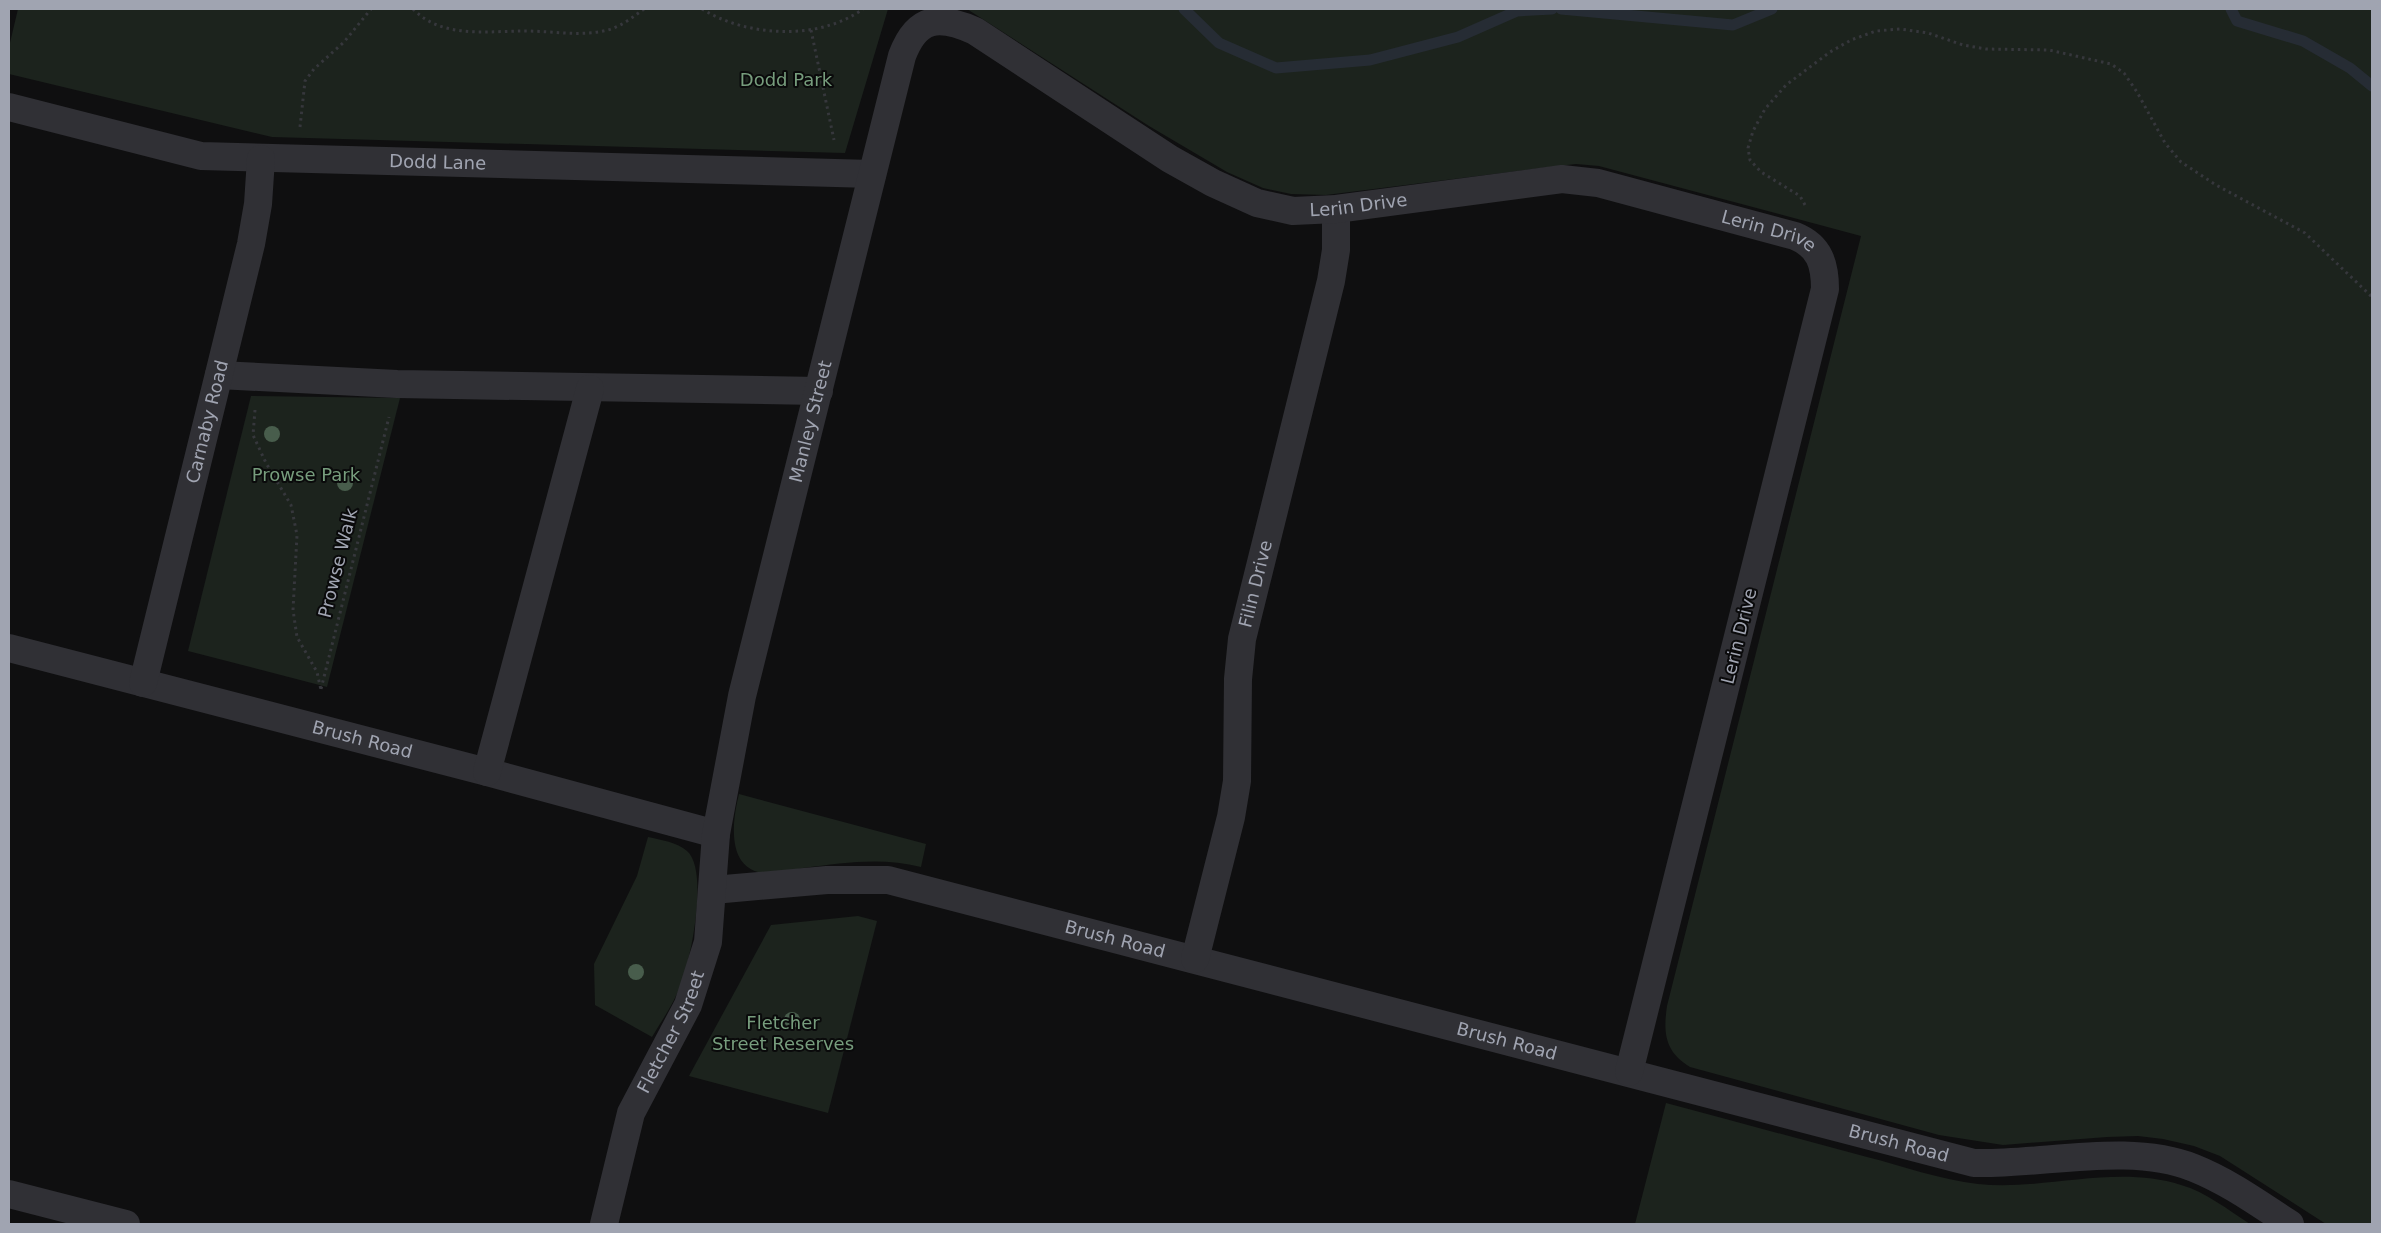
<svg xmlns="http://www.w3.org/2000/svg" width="2381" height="1233" font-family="'DejaVu Sans',sans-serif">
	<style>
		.green { fill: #1c231d }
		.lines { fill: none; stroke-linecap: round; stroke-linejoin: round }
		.stream { stroke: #262c34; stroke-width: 11 }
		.path { stroke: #36373c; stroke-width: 3; stroke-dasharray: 2.5 4; stroke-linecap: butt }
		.minor { stroke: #303035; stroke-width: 28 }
		.tree { fill: #485d4c }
		.labels { text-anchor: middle; stroke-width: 4; stroke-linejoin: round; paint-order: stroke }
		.park-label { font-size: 18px; fill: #779d7d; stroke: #0a0a0b }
		.street-label { font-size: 18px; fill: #a0a4b1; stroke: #0a0a0b }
	</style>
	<rect width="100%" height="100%" fill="#0f0f10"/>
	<g class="green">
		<polygon points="18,9 888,9 845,153 272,137 9,74 9,47"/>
		<path d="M967 9H2372V1224H2326L2220 1156 2194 1146 2163 1139 2138 1136 2107 1137 2003 1145 1939 1135 1690 1067C1665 1052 1663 1033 1667 1006L1861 236 1599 166 1576 164 1549 167 1326 195 1291 194 1263 188 1227 172 1149 126Z"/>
		<polygon points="251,396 400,398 327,687 188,651"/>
		<path d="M739 794 926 844 921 867C881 857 844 863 803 868 790 870 771 875 758 872 726 863 733 818 739 794Z"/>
		<path d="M648 837C661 840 677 842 687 851 709 870 691 959 681 984 675 1002 662 1020 652 1037L595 1005 594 964 637 876Z"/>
		<polygon points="858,916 877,921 828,1113 689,1076 771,925"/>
		<path d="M1666 1103C1733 1121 1800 1139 1867 1157 1903 1166 1941 1180 1978 1184 2045 1191 2115 1164 2181 1185 2206 1192 2228 1210 2250 1224H1635Z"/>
	</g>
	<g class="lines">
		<g class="stream">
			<polyline points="1184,9 1219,43 1276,68 1370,60 1458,37 1517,11 1552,9"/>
			<polyline points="1561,9 1733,25 1772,9"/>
			<polyline points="2231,9 2237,21 2303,41 2350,68 2372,86"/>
		</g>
		<g class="path">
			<path d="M413 9C442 39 487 31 525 31 554 31 580 37 608 30 622 26 633 17 644 9"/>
			<path d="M702 9C747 37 819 41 863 9"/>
			<polyline points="811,30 834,140"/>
			<polyline points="300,127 305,81 314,69 344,42 371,9"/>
			<polyline points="1805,205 1800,196 1761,172 1750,160 1748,148 1753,131 1765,109 1786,85 1830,52 1851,40 1876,31 1900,29 1928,33 1963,45 1986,49 2049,50 2111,64 2124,73 2137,92 2165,143 2181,162 2216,185 2305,233 2372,297"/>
			<polyline points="255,410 253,435 266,463 291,505 297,535 293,610 297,637 317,672 321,690"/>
			<polyline points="321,689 389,417"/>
		</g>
		<g class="minor">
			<path id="s1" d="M9 107 201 156 872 174"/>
			<polyline points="219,375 397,384 819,391"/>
			<path id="s2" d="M9 648 487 772 716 834"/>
			<path id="s3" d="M143 683 251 244 258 204 261 159"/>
			<polyline points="487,772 590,389"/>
			<path id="s4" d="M713 890 827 880H888L1974 1163C2044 1165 2129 1142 2194 1168 2229 1182 2259 1204 2290 1224"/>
			<path id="s5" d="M1195 959 1231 817 1237 781 1238 679 1242 639 1331 281 1336 250V209"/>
			<polyline points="9,1194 126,1224"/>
			<path id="s6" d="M604 1224 631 1113 688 1005 708 942 716 834 742 696 902 56C917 16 939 15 975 31L1170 159 1213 183 1257 203 1293 211 1336 209 1562 179 1598 183 1795 236C1820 246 1825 265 1825 289L1629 1072"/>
		</g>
	</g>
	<g class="tree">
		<circle cx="272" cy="434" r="8"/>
		<circle cx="345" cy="483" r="8"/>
		<circle cx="636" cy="972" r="8"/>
		<circle cx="792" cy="1020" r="8"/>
	</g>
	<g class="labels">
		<g class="park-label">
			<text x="786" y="86">Dodd Park</text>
			<text x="306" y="481">Prowse Park</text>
			<text x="783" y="1029">Fletcher<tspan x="783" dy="21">Street Reserves</tspan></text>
		</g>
		<g class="street-label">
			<text dy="6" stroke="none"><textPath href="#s1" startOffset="435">Dodd Lane</textPath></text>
			<text dy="6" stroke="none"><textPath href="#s6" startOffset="1736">Lerin Drive</textPath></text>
			<text dy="6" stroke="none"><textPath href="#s6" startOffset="2155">Lerin Drive</textPath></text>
			<text dy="6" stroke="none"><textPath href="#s3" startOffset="269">Carnaby Road</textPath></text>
			<text dy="6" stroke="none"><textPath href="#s6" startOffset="834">Manley Street</textPath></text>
			<text transform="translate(338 563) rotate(-76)" y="6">Prowse Walk</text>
			<text dy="6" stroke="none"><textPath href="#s5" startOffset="382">Filin Drive</textPath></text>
			<text transform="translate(1739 636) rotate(-76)" y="6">Lerin Drive</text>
			<text dy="6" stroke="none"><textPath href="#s2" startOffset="365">Brush Road</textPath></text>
			<text dy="6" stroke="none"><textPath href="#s4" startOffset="410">Brush Road</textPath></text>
			<text dy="6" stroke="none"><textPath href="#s6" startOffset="205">Fletcher Street</textPath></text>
			<text dy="6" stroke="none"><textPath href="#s4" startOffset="815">Brush Road</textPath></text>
			<text dy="6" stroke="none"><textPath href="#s4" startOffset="1220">Brush Road</textPath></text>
		</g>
	</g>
	<rect width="2381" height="1233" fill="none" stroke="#a0a4b1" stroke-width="20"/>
</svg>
